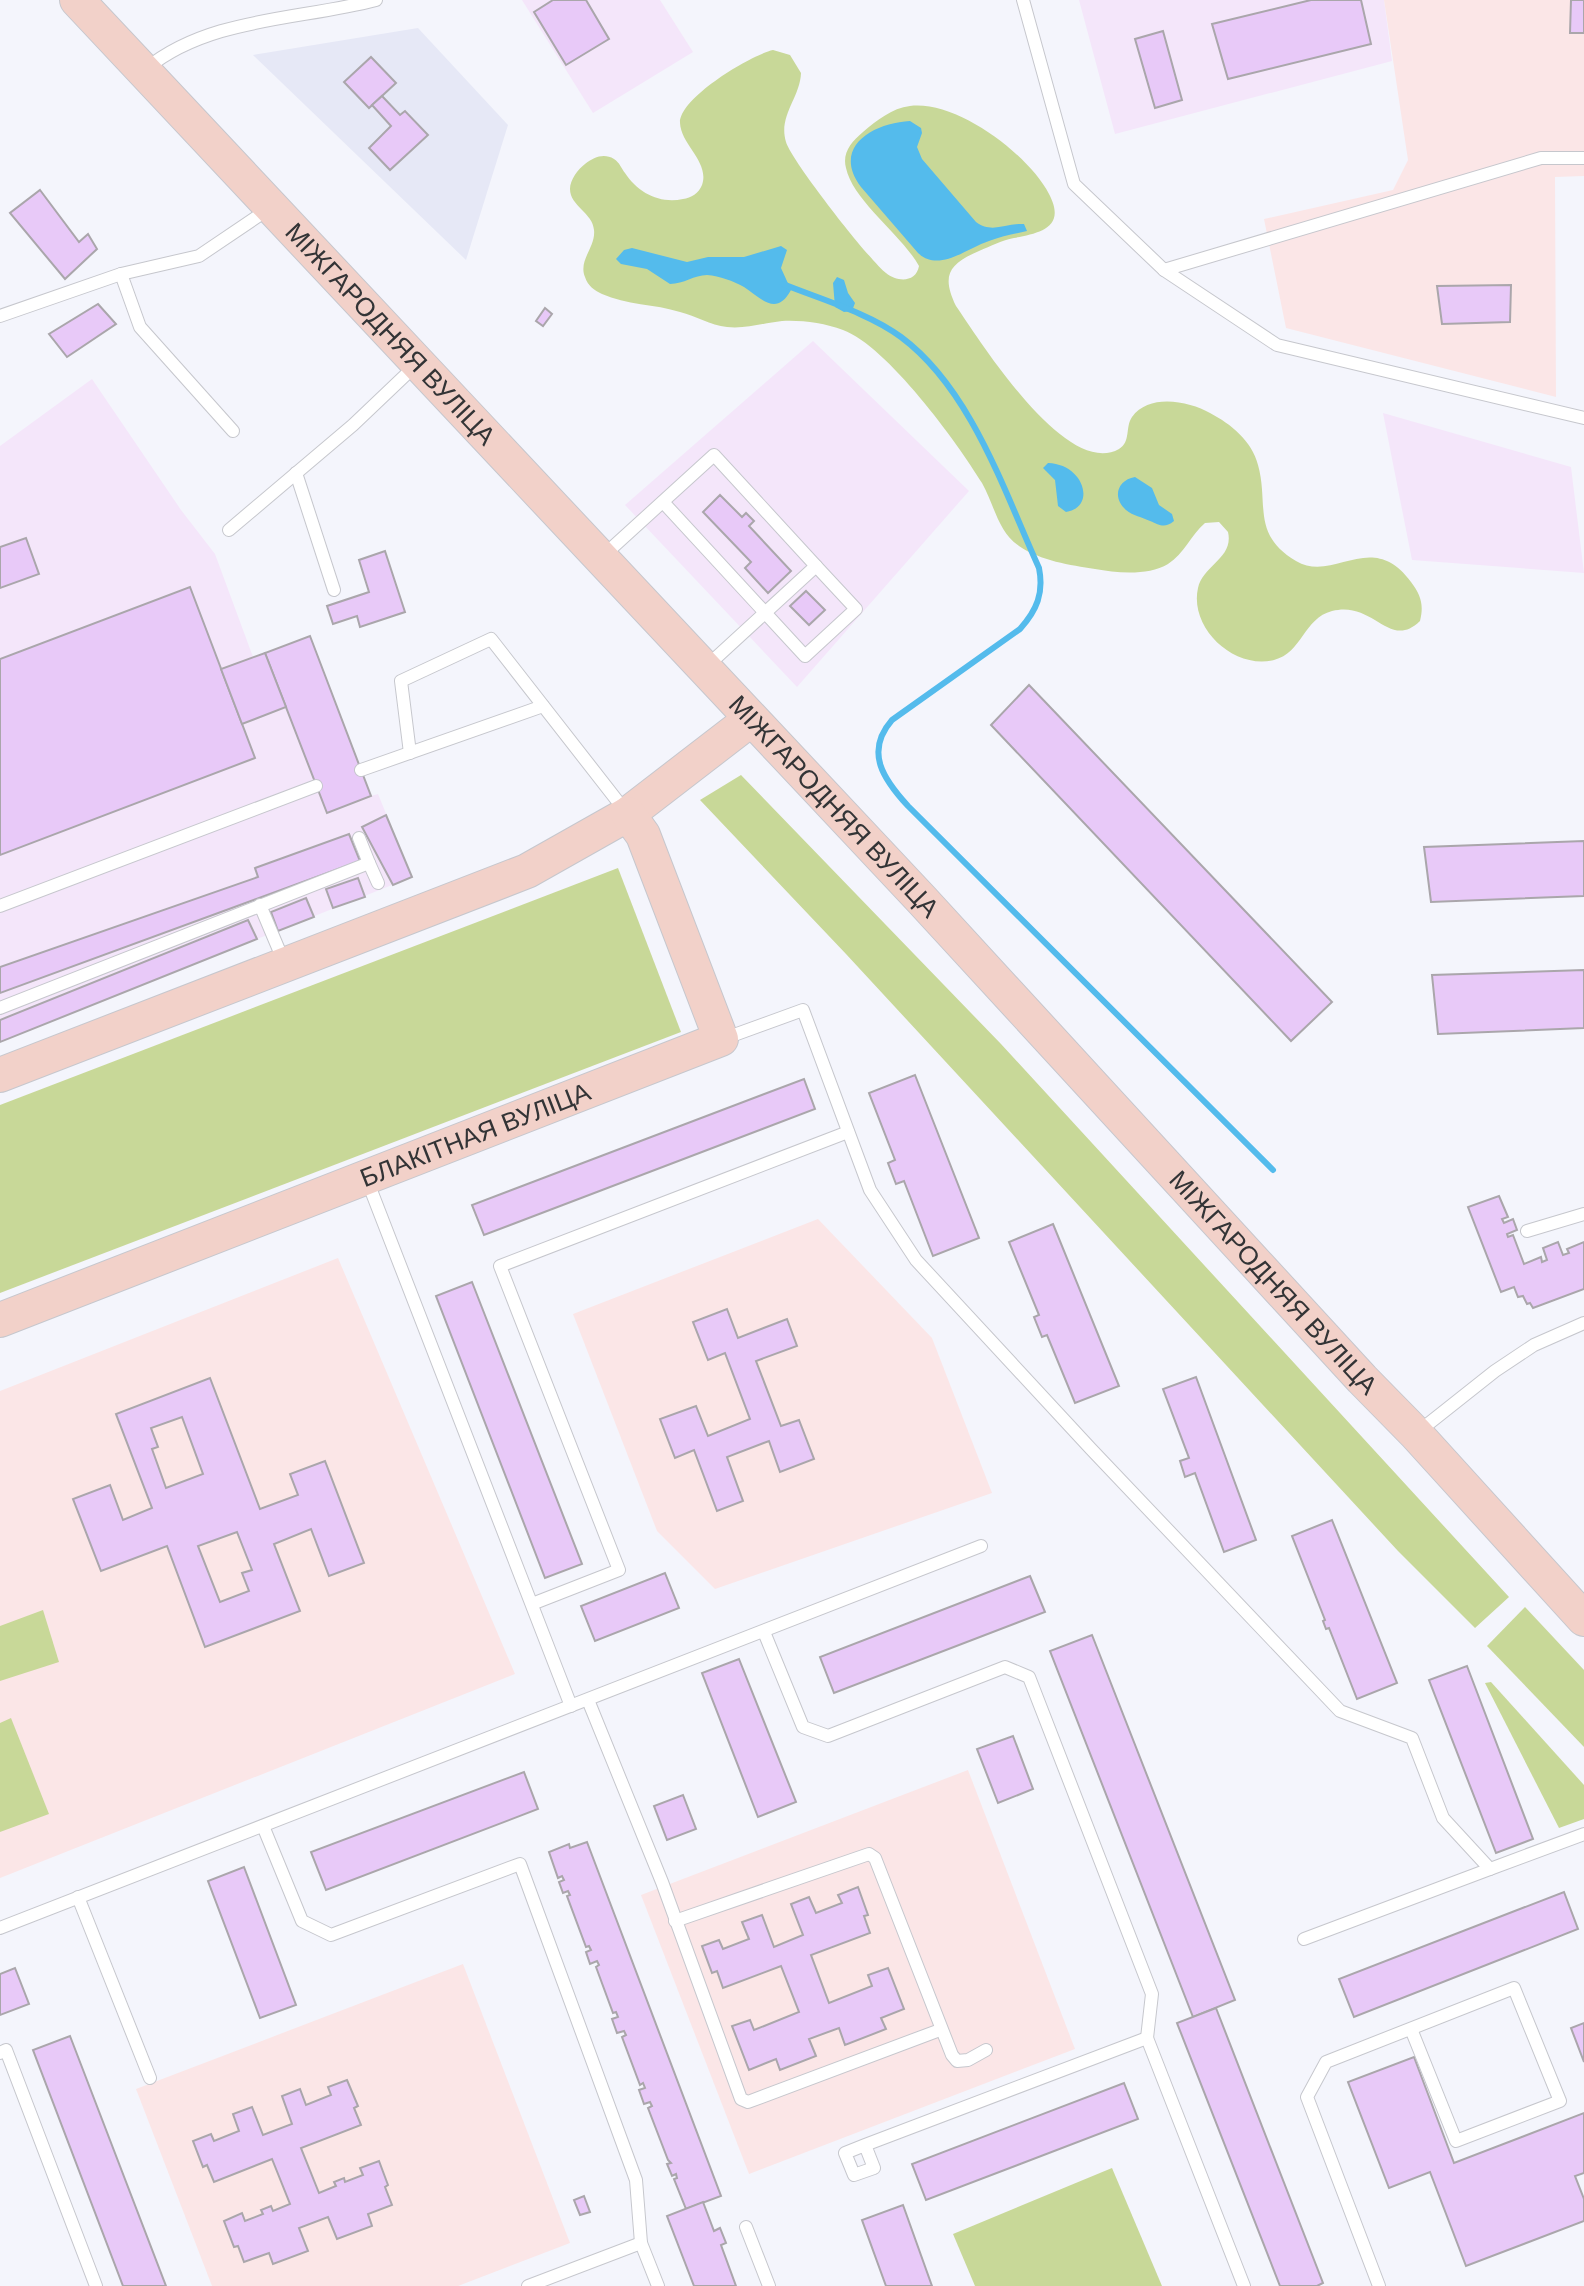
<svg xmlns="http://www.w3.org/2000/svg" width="1584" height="2286" font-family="'DM Sans',sans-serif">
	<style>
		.built { fill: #e6e8f6 }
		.industrial { fill: #f4e6fa }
		.education { fill: #fbe6e7 }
		.green { fill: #c8d898 }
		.water { fill: #54bbec }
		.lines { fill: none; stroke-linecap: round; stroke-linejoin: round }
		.stream { stroke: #54bbec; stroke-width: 6 }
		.building { fill: #e8c9f8; stroke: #aaa6ab; stroke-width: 2; fill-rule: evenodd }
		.lane-casing { stroke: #c6c7cd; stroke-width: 14 }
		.secondary-casing { stroke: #c6c7cd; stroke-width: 36 }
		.lane { stroke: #fff; stroke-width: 12 }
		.secondary { stroke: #f2d1c9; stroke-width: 34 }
		.labels { text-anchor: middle; stroke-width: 6; stroke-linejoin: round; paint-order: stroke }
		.street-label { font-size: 26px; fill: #333436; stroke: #fff }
	</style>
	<rect width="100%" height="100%" fill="#f4f5fc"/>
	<polygon class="built" points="418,28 508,125 466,260 253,55"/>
	<g class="industrial">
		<polygon points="522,0 660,0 693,52 593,113"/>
		<polygon points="1079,0 1384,0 1392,61 1115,134"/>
		<polygon points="813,341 969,491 797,687 625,505"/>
		<polygon points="92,379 181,510 215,554 253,657 310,636 371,796 378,794 412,877 0,1042 0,446"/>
		<polygon points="1383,413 1571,467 1584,573 1412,560"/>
	</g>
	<g class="education">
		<polygon points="1384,0 1584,0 1584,176 1555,177 1556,397 1286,328 1264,219 1393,190 1408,160"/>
		<polygon points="818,1219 932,1338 992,1493 715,1589 657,1531 573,1314"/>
		<polygon points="338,1258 515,1674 0,1878 0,1391"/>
		<polygon points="968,1770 1075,2049 749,2174 641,1895"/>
		<polygon points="463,1964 570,2243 458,2286 212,2286 136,2089"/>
	</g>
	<g class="green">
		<path d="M773 50 790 55 801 73C800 98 778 116 786 142 791 160 869 260 886 273 897 282 916 283 919 266 902 235 853 201 846 168 842 153 851 142 863 132 876 121 892 108 910 106 957 100 1029 155 1049 194 1067 228 1039 233 1014 238 1002 240 991 246 979 251 949 264 941 275 956 306 981 342 1066 479 1119 449 1131 442 1125 427 1132 417 1149 393 1189 401 1210 413 1231 424 1252 441 1258 465 1269 504 1251 534 1296 561 1334 584 1371 528 1411 582 1421 595 1424 605 1420 621 1389 651 1374 600 1332 611 1304 618 1302 653 1274 660 1234 670 1189 628 1198 588 1203 565 1234 558 1228 532L1219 522 1205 523C1191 535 1184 554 1168 564 1148 576 1117 573 1095 569 1070 565 1041 561 1019 546 998 532 994 504 982 483 957 442 887 346 843 330 824 323 802 320 782 321 763 323 746 329 727 327 710 325 696 316 680 312 655 304 626 305 602 294 594 290 588 286 585 277 578 260 596 247 594 230 593 213 570 206 570 189 570 180 578 169 585 164 594 157 604 153 614 159 620 163 621 168 625 173 638 193 660 204 683 199 691 198 699 193 702 185 710 162 681 145 680 123 679 98 751 55 773 50Z"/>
		<polygon points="741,775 1001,1044 1509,1597 1475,1628 1398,1551 846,954 700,800"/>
		<polygon points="618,868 681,1032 0,1293 0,1105"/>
		<polygon points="1525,1607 1584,1670 1584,1747 1487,1646"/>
		<polygon points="43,1610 59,1662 0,1681 0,1626"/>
		<polygon points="1491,1682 1584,1785 1584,1819 1559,1828 1485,1683"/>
		<polygon points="11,1718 49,1814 0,1832 0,1723"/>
		<polygon points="1112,2168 1162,2286 975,2286 953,2234"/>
	</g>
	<g class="water">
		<path d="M910 121 921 128 922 133 917 147 922 159 976 222C992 234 1006 223 1024 224L1027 231C1015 234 1002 236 989 241 967 248 939 273 918 253L861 187C831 147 873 123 910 121Z"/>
		<path d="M781 246 787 250 781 268 791 290C776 318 760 297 744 287 733 281 720 276 707 275 694 275 684 284 670 284L647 269 621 264 616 259 624 250 632 248 687 262 708 257H744Z"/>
		<polygon points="837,277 844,280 848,293 855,303 852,311 844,312 835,307 833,283"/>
		<path d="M1048 463C1084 464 1097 507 1066 512L1058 506 1055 480 1043 468Z"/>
		<path d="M1135 477 1152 488 1159 505 1172 514 1174 521C1164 529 1160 525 1150 521 1142 517 1133 516 1126 510 1112 498 1117 480 1135 477Z"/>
	</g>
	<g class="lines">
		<path class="stream" d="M783 284C820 299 869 313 901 337 971 389 1004 491 1039 568 1044 593 1037 610 1020 629L892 720C864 752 884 780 908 806L1273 1170"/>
	</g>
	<g class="building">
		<polygon points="553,0 586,0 609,39 566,65 534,12"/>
		<polygon points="1311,0 1361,0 1371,44 1228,79 1212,24"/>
		<polygon points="1571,0 1584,0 1584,33 1570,33"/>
		<polygon points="1163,31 1182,100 1155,108 1135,39"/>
		<polygon points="371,57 396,83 369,108 344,82"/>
		<polygon points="382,96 400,115 405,111 428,135 390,170 369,148 391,126 372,105"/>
		<polygon points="40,190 79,242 88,234 97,249 65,279 10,213"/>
		<polygon points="1511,285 1510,322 1442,324 1437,286"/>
		<polygon points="98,304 116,324 67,357 49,334"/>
		<polygon points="545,308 552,314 543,326 536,321"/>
		<polygon points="720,495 742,517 746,513 754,521 749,526 791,571 768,593 745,568 751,562 703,512"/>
		<polygon points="26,538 39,574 0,588 0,547"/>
		<polygon points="385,551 405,612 360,627 357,616 333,624 327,606 369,592 359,560"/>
		<polygon points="190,587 255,758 0,855 0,659"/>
		<polygon points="806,591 825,610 809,625 790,606"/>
		<polygon points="310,636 371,796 327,813 265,653"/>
		<polygon points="265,653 286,707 242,724 221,669"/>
		<polygon points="1029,685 1332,1002 1291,1041 991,725"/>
		<polygon points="386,815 412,877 393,885 362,827"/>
		<polygon points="349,834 360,861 0,993 0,967 258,877 255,868"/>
		<polygon points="1584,841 1584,896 1431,902 1424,847"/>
		<polygon points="358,878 365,897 333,908 326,889"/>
		<polygon points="306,898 314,917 278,931 271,912"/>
		<polygon points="248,920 257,939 0,1042 0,1020"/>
		<polygon points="1584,970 1584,1028 1438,1034 1432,975"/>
		<polygon points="915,1075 979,1238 933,1256 904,1181 896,1184 888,1163 895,1160 869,1093"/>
		<polygon points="804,1079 815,1109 484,1235 472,1205"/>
		<polygon points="1499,1196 1508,1217 1502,1219 1504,1223 1513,1219 1517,1230 1507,1234 1508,1237 1513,1235 1524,1264 1541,1257 1542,1262 1547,1260 1543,1248 1558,1242 1563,1255 1569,1253 1567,1249 1584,1242 1584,1289 1533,1308 1530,1303 1527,1304 1523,1296 1518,1297 1514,1287 1501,1292 1468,1207"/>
		<polygon points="1053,1224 1119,1386 1075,1403 1047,1335 1042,1337 1034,1317 1039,1315 1009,1242"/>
		<polygon points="472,1282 582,1564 545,1578 436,1296"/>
		<polygon points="727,1309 738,1338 787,1319 797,1346 756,1361 781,1426 799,1420 814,1459 780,1472 769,1441 727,1457 743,1501 717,1511 694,1450 675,1458 660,1419 696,1406 708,1436 750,1419 725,1353 708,1360 693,1322"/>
		<polygon points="1196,1377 1256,1540 1224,1552 1195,1473 1185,1477 1180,1461 1189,1458 1163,1389"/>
		<path d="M210 1378 260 1509 298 1495 290 1474 325 1461 364 1563 329 1576 311 1529 274 1544 300 1611 205 1647 167 1546 101 1571 73 1499 110 1485 123 1520 152 1508 116 1414ZM182 1417 203 1474 166 1488 152 1449 158 1447 151 1428ZM237 1532 252 1570 242 1573 249 1591 220 1602 198 1546Z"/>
		<polygon points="1332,1520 1397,1683 1357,1699 1329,1628 1326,1629 1323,1621 1325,1620 1292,1536"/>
		<polygon points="665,1573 679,1608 595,1641 581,1606"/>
		<polygon points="1030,1576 1045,1612 834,1693 820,1657"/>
		<polygon points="1092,1635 1235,2000 1193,2017 1050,1651"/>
		<polygon points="739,1659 796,1802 758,1817 702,1673"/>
		<polygon points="1467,1666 1533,1839 1496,1853 1429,1680"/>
		<polygon points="1013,1736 1033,1789 998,1803 977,1749"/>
		<polygon points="524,1772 538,1809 326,1890 311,1852"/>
		<polygon points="683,1795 696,1829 667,1840 654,1806"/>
		<polygon points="587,1842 721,2196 686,2209 674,2179 677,2178 676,2174 672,2176 667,2164 671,2163 668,2160 648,2108 652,2106 650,2102 644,2104 639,2090 645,2088 643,2083 640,2085 622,2037 626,2035 624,2031 617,2033 612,2019 618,2017 616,2012 613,2013 596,1967 599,1965 597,1961 590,1964 586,1952 591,1950 589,1946 586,1947 567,1896 570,1895 568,1891 563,1893 559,1882 564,1880 562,1876 558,1878 549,1852 569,1844 570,1848"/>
		<polygon points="244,1867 296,2005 260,2018 208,1881"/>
		<polygon points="858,1887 868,1915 864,1916 870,1933 811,1955 829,2003 872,1986 868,1975 888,1968 904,2009 881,2018 886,2029 845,2045 839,2028 809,2039 816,2056 780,2070 776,2059 749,2070 732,2026 750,2020 754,2030 799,2012 781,1966 723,1988 717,1971 712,1973 702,1946 719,1940 723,1949 749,1939 742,1922 762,1915 774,1947 803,1935 791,1904 809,1897 816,1913 842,1903 838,1895"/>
		<polygon points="1564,1892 1578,1929 1354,2017 1339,1979"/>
		<polygon points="15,1968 29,2004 0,2015 0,1974"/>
		<polygon points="1216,2008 1323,2283 1317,2286 1280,2286 1177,2023"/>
		<polygon points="1584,2023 1584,2062 1571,2028"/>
		<polygon points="70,2036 166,2286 123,2286 33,2050"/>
		<polygon points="1414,2057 1454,2163 1584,2113 1584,2173 1575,2176 1584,2199 1584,2221 1466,2266 1430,2172 1389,2188 1348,2082"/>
		<polygon points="347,2080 358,2106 354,2108 361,2125 301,2148 319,2193 336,2186 334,2182 344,2178 345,2182 363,2175 360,2168 379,2161 388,2185 385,2187 392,2205 368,2214 372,2226 337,2239 328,2217 299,2228 308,2251 273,2264 269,2253 244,2262 238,2246 234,2247 224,2221 242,2213 245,2221 263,2214 261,2210 271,2206 273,2211 290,2204 272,2159 214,2182 207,2165 203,2167 193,2141 211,2134 214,2141 239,2131 233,2114 252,2107 263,2135 292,2124 282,2096 300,2089 306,2105 331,2095 328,2087"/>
		<polygon points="1124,2083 1138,2119 926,2200 912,2164"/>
		<polygon points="584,2196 590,2212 580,2215 574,2200"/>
		<polygon points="703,2202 714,2231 720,2228 726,2243 721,2245 736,2286 694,2286 667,2216"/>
		<polygon points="903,2205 932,2286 886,2286 862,2220"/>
	</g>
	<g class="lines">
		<g class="lane-casing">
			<g id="lane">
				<polyline points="1023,0 1074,184 1164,270 1277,345 1584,418"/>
				<path d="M146 69C209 17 301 20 376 0"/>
				<polyline points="1164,270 1541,158 1584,158"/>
				<polyline points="121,274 140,327 233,431"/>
				<polyline points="0,316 121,274 199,256 270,208"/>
				<polyline points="296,473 334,590"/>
				<polyline points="663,502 805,656 856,609 816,566"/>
				<polyline points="229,530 353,425 415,366"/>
				<polyline points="603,556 714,455 816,566 707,666"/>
				<polyline points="410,753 401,681 491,639 626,812"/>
				<polyline points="361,770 543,706"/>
				<polyline points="369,863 378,883"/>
				<polyline points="260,905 284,962"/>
				<polyline points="0,906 316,786"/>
				<polyline points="0,1008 369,863 359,838"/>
				<polyline points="723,1039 803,1010 870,1190 916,1260 1091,1449 1340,1711 1412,1738 1443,1818 1490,1869 1584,1834"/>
				<polyline points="367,1180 571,1706"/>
				<polyline points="1527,1231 1584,1214"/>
				<polyline points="1418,1432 1495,1371 1534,1345 1584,1323"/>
				<polyline points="532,1604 619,1570 500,1266 848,1132"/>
				<polyline points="764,1632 803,1727 828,1736 1005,1667 1029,1677 1152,1994 1147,2038"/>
				<polyline points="588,1700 662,1882 741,2099 748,2102 940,2030"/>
				<polyline points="263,1826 302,1921 331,1935 520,1864 636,2180 641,2243"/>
				<polyline points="78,1897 150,2078"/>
				<polyline points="675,1921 869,1854 875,1858 952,2055 957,2061 968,2060 986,2050"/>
				<polyline points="0,1928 981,1546"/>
				<polyline points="1304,1939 1490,1869"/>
				<polyline points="0,2053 6,2050 96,2286"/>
				<polyline points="865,2145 874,2168 854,2175 845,2153 865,2145 1147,2038 1244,2286"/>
				<polyline points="746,2227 769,2286"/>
				<polyline points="528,2286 641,2243 658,2286"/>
				<polyline points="1379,2286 1307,2097 1326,2062 1514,1988 1560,2101 1456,2141 1411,2029"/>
			</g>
		</g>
		<g class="secondary-casing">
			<g id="secondary">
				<path id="s1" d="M77 0 922 900 1362 1379 1416 1434 1584 1619"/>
				<polyline points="0,1075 527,871 628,814 750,720"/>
				<path id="s2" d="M0 1320 721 1039 643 835 628 814"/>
			</g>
		</g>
		<use href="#lane" class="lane"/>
		<use href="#secondary" class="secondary"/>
	</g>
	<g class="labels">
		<g class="street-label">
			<text dy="9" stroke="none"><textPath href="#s1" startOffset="458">МІЖГАРОДНЯЯ ВУЛІЦА</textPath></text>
			<text dy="9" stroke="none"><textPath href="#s1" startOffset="1106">МІЖГАРОДНЯЯ ВУЛІЦА</textPath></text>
			<text dy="9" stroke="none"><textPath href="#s2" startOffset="510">БЛАКІТНАЯ ВУЛІЦА</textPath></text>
			<text dy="9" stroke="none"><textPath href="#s1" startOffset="1754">МІЖГАРОДНЯЯ ВУЛІЦА</textPath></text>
		</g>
	</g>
</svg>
